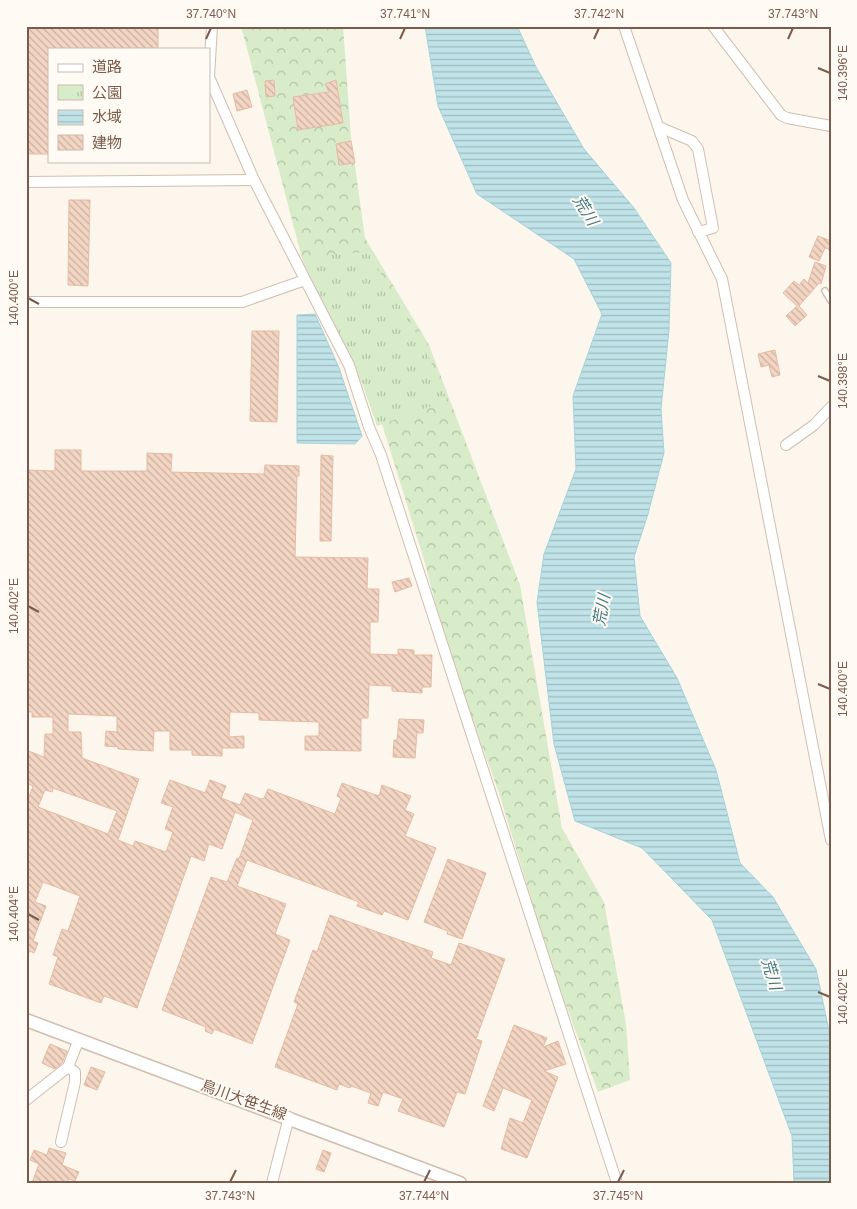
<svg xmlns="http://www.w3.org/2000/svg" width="857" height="1209" font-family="Helvetica,'Noto Sans JP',sans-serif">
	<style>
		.forest { fill: url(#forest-crowns) }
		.park { fill: url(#park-tufts) }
		.water { fill: url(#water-rules); stroke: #a5d3da }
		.building { fill: url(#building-back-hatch); stroke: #e6bba3; fill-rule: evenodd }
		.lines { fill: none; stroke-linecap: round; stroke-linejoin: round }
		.service-casing { stroke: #d1beb0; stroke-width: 8 }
		.minor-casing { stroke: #d1beb0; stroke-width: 12 }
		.tertiary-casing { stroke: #d1beb0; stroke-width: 15 }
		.service { stroke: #fff; stroke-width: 5 }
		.minor { stroke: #fff; stroke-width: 10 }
		.tertiary { stroke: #fff; stroke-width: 12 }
		.ticks { fill: none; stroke: #7a5c4d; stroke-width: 2 }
		.labels { text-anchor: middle; stroke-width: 4; stroke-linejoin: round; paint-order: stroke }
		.street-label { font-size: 15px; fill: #7a5c4d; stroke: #fffaf3 }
		.water-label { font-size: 16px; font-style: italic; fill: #437c86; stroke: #fffaf3 }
		.neatline { fill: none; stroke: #7a5c4d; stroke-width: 2 }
		.ticks-label { font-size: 12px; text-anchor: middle; fill: #7a5c4d }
	</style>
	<defs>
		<pattern id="forest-crowns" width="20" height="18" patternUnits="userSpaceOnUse" patternTransform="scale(1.25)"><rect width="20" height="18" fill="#d8ecc9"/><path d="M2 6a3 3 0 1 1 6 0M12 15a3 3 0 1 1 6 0" fill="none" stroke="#b4c2a5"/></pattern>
		<pattern id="park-tufts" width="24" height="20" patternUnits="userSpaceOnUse" patternTransform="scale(1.25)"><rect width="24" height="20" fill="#d8ecc9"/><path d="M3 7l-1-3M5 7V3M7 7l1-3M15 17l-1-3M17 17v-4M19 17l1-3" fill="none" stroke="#b4c2a5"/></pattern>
		<pattern id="water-rules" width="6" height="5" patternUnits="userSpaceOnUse" patternTransform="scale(1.25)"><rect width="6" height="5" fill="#bfe3e8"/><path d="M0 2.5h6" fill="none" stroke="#a0bbbe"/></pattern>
		<pattern id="building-back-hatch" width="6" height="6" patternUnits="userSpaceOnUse" patternTransform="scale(1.25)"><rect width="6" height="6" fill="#f3d5c3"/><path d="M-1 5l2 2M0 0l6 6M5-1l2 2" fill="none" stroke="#cab0a1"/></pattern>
	</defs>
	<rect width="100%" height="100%" fill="#fdf6ec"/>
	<polygon class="forest" points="241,26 343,26 351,137 365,238 429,345 520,585 562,828 604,902 626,1024 630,1080 598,1092 552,967 499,793 449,655 424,560 379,414 314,294 313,280 303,262"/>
	<polygon class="park" points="364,252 369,254 425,348 447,400 377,426 361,380 303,262 333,254"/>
	<g class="water">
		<polygon points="425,26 517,26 536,67 584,149 634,208 671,263 669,330 661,409 664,453 648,514 634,557 640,616 677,678 716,770 740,863 773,897 816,969 831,1040 831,1183 794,1183 792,1136 712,920 642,848 575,821 554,744 537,602 544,554 576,469 573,396 602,314 574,259 477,194 438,106"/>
		<polygon points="315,314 339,368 362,436 355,444 297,443 297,315"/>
	</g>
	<g class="building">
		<polygon points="158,26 158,49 49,49 49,154 26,154 26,28"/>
		<polygon points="274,80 275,96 266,97 265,81"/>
		<polygon points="336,80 343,123 298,130 293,97 329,92 325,84"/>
		<polygon points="247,90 252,107 237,111 233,94"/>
		<polygon points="351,141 355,163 339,165 336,144"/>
		<polygon points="69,200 90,200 88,286 68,285"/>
		<polygon points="818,236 831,241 831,250 825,248 819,261 809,257"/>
		<polygon points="815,262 826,266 821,284 819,283 799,306 807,315 795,326 786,316 797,306 783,293 794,281 799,285 804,279 808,283"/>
		<polygon points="252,331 279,331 277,422 250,421"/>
		<polygon points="775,350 780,375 772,377 769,365 761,367 758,354"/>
		<path d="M55 450H81V471H147V453L172 454 171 472 264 474 265 465 299 466V476H297L295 557 368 558 367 589H379L378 622H370V654L398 655V649L414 650V655H432L431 687H422V693L392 691V686L369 685 368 718H361V751L305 750V736H319V722L259 720V713L230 712 229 737 244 736V748H222V756L192 755V750H170V731H154L153 751 118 749V747L105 746 106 731 117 732V716L68 714V732H81L82 758 139 779 118 840 133 846 135 841 166 852 173 832 165 829 173 807 161 803 170 780 205 793 210 780 226 786 221 798 240 805 245 793 261 799 264 798 268 789 335 814 341 798 337 796 342 783 379 796 382 785 411 796 405 810 414 814 405 836 436 848 408 920 384 911 382 915 357 906 359 902 247 860 237 886 286 904 275 934 290 940 252 1044 214 1029 212 1034 205 1031 206 1027 162 1010 211 877 227 882 237 858 239 859 253 820 235 812 222 849 209 844 204 861 191 856 137 1008 104 996 101 1003 49 984 58 957 53 955 62 929 68 931 80 896 43 882 35 902 46 906 33 941 38 943 34 953 30 951 26 957V805L33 786 26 783V750L44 757 45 734H53V717H32V712H26V470L55 471ZM53 788 117 811 108 834 38 807 45 790 52 792Z"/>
		<polygon points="321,455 333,456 331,541 320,541"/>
		<polygon points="409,578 412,586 395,592 392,582"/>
		<polygon points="399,719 424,720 423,733 417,733 415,758 393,757 394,740 397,740"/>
		<polygon points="448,859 486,873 462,939 447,934 448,931 424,922"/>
		<polygon points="330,915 433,952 431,958 451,965 459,943 505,959 476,1039 482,1041 465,1094 457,1092 444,1127 398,1111 403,1099 383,1092 378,1106 368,1103 371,1093 351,1086 350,1088 339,1084 337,1090 275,1067 298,1004 294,1002 313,950 317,952"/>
		<polygon points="514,1025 547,1038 543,1047 558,1041 566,1064 544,1071 558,1077 527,1158 501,1149 510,1118 523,1123 532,1100 503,1088 494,1111 483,1106"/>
		<polygon points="50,1044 67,1051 62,1063 55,1069 42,1063"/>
		<polygon points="91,1067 105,1072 97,1090 84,1085"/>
		<polygon points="49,1148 66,1153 62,1165 79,1172 75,1181 69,1179 68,1183 32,1183 39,1164 30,1160 34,1150 47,1155"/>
		<polygon points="323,1150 331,1153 324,1172 316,1169"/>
	</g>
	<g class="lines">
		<g class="service-casing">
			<polyline id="service" points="825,291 831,301"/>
		</g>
		<g class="minor-casing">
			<g id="minor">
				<polyline points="212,26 209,77 254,180 349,365 369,427 381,455 617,1183"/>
				<polyline points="624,26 683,200 722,279 831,840"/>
				<polyline points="713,26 781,115 787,118 831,126"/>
				<polyline points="659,127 692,141 698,149 713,228 698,232"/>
				<polyline points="26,182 254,180"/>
				<polyline points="26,302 242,302 305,280"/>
				<polyline points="786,445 814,425 831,407"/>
				<polyline points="26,1100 68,1067 79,1039"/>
				<polyline points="61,1142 75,1082 75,1072 68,1067"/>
				<polyline points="272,1183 289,1117"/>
			</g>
		</g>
		<g class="tertiary-casing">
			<polyline id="tertiary" points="26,1020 460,1183"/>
		</g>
		<use href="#service" class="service"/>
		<use href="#minor" class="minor"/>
		<use href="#tertiary" class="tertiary"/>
	</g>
	<path class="ticks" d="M206 39 211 28M400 39 405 28M594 39 599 28M788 39 793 28M818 68 830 73M28 298 39 304M818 376 830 381M28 606 39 612M818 684 830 689M28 914 39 920M818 992 830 997M230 1182 236 1170M424 1182 430 1170M618 1182 624 1170"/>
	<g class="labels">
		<g class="street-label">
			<text transform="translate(244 1100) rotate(20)" y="5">鳥川大笹生線</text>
		</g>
		<g class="water-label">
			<text transform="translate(586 210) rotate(58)" y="6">荒川</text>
			<text transform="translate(601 610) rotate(-80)" y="6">荒川</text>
			<text transform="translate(772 974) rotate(73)" y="6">荒川</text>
		</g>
	</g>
	<rect width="857" height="1209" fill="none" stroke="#fffaf3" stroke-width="55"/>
	<rect x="48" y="48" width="162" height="115" fill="#fffaf3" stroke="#cabbb1"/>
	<rect x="58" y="64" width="25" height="8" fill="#ffffff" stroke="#cabbb1"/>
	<text x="92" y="72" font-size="15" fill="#7a5c4d">道路</text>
	<rect x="58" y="85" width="25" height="15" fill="url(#park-tufts)" stroke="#cabbb1"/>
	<text x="92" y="98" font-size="15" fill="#7a5c4d">公園</text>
	<rect x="58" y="110" width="25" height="15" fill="url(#water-rules)" stroke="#cabbb1"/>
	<text x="92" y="122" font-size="15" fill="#7a5c4d">水域</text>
	<rect x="58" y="135" width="25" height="15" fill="url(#building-back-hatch)" stroke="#cabbb1"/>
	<text x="92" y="148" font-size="15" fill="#7a5c4d">建物</text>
	<rect x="28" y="28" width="802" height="1154" class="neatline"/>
	<g class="ticks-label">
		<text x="211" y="18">37.740°N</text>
		<text x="405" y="18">37.741°N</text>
		<text x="599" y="18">37.742°N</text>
		<text x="793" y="18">37.743°N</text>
		<text transform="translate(843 73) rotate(-90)" y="4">140.396°E</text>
		<text transform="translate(14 298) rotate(-90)" y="4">140.400°E</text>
		<text transform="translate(843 381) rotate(-90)" y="4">140.398°E</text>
		<text transform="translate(14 606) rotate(-90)" y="4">140.402°E</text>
		<text transform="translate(843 689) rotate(-90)" y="4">140.400°E</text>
		<text transform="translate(14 914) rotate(-90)" y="4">140.404°E</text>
		<text transform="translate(843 997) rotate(-90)" y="4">140.402°E</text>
		<text x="230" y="1200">37.743°N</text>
		<text x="424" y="1200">37.744°N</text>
		<text x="618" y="1200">37.745°N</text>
	</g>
</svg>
